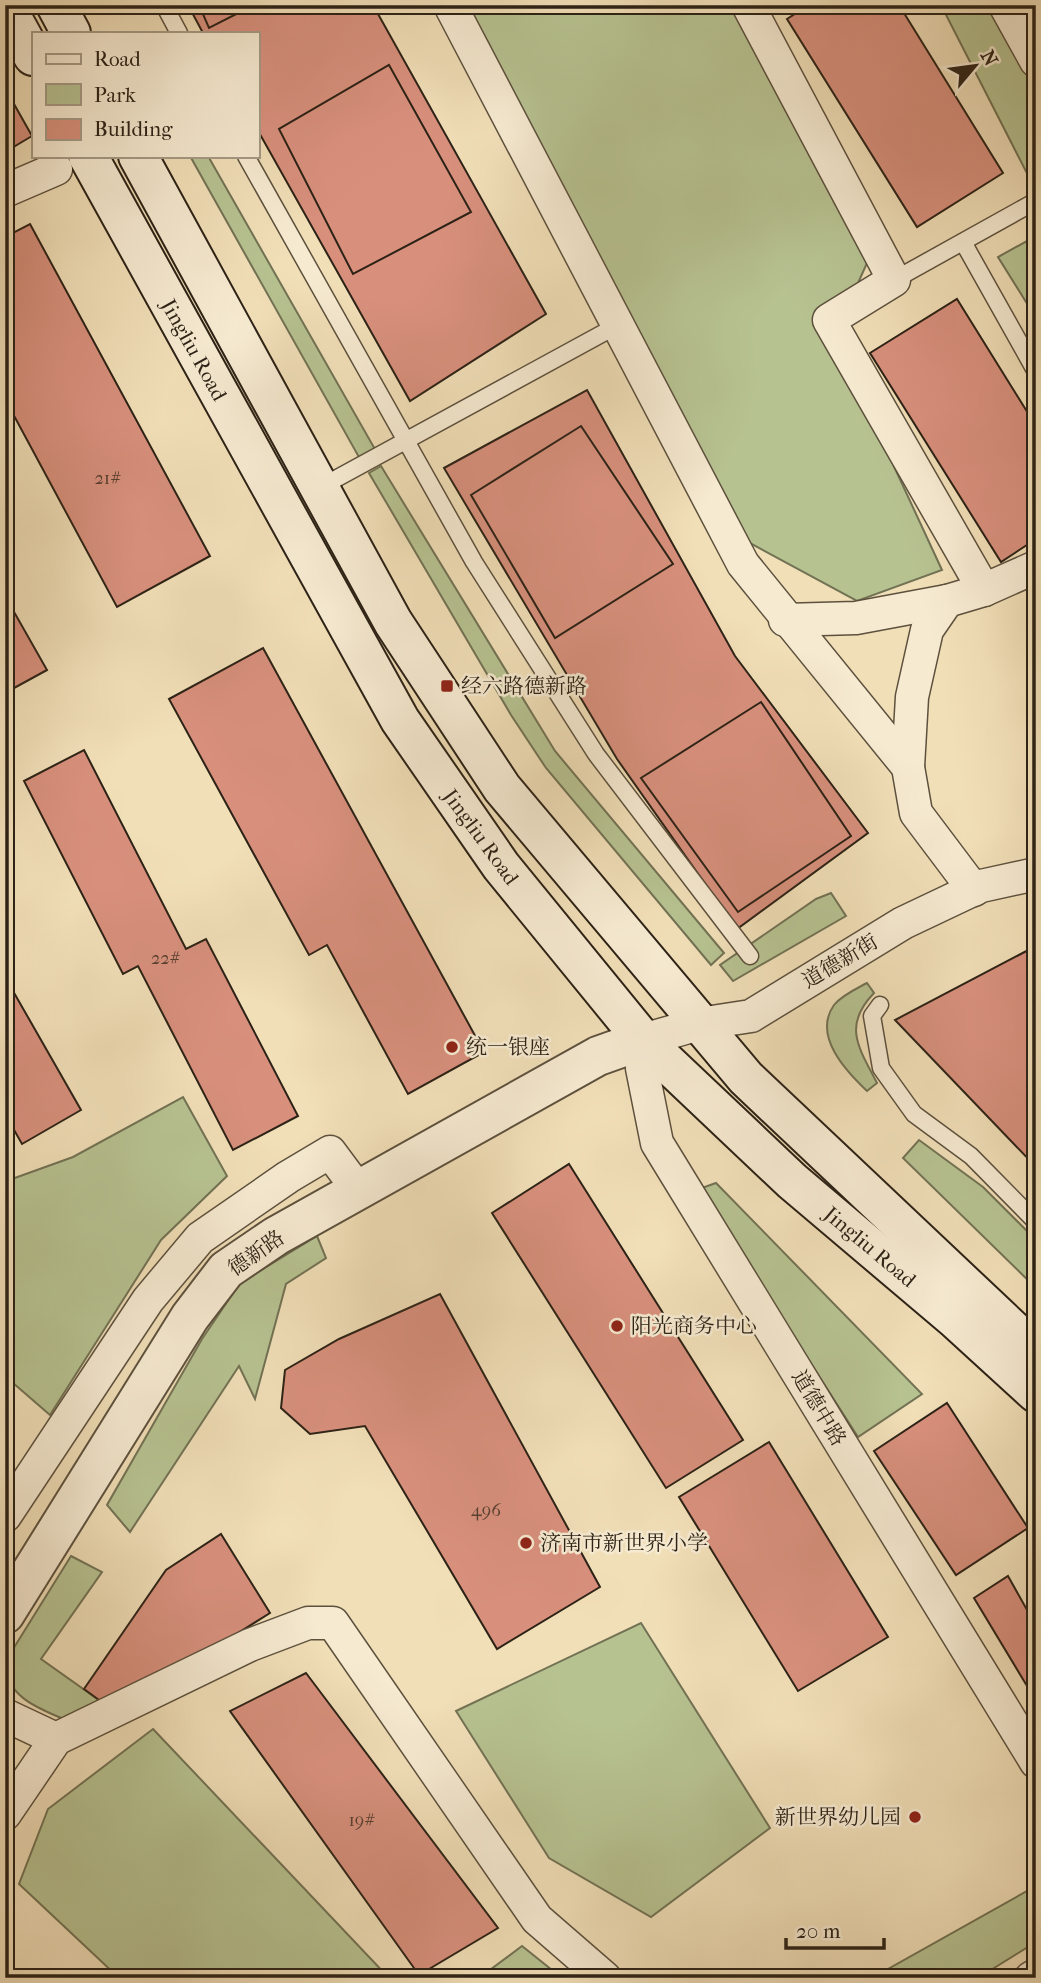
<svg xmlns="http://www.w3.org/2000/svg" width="1041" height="1983" font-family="'IM FELL French Canon','Noto Serif SC',serif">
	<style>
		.green { fill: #b7c291; stroke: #727254; stroke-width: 2 }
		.building { fill: #d8907d; stroke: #2c2216; stroke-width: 2 }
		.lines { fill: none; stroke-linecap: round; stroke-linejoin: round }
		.service-casing { stroke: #5d513e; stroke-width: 19 }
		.minor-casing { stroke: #5d513e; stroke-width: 35 }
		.tertiary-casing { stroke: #5d513e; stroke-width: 42 }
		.secondary-casing { stroke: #2c2216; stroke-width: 42 }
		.service { stroke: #f6ead1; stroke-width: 16 }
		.minor { stroke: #f6ead1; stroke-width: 32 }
		.tertiary { stroke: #f6ead1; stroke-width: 38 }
		.secondary { stroke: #f6ead1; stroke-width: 38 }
		.poi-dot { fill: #8f2418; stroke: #f6ead1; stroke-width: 2.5 }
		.labels { text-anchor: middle; stroke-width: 5; stroke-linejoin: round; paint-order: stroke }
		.number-label { font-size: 18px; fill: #573e30 }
		.street-label { font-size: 21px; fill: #2c2216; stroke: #f6ead1 }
		.poi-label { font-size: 21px; fill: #2c2216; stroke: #f6ead1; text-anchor: start }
	</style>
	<rect width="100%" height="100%" fill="#f1dfb8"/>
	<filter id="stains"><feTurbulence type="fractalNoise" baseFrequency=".00286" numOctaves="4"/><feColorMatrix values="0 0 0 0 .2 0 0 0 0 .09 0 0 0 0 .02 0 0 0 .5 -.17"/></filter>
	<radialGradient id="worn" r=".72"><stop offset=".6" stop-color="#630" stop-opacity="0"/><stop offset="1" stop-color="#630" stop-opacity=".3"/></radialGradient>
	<g class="green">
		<polygon points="438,5 764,5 871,254 834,337 942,570 857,601 746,541"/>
		<polygon points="941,5 1036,5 1036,191"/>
		<polygon points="190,156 208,156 376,451 360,459"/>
		<polygon points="1036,236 1036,318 998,257"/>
		<polygon points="381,466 555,751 724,953 711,965 546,768 511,715 369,473"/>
		<polygon points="831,893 846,916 733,981 720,965 816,899"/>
		<path d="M867 983 874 993C842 1026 859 1048 877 1083L867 1091C847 1072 812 1036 834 1005 842 995 856 989 867 983Z"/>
		<polygon points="183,1097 227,1176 161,1240 50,1415 5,1376 5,1169 12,1179 73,1157"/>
		<polygon points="919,1140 983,1187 1036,1240 1036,1288 903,1158"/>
		<polygon points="716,1183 922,1394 858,1437 699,1189"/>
		<polygon points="317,1236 326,1258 286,1284 255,1399 239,1366 130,1532 107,1505 202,1339 240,1283"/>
		<path d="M71 1556 102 1572 41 1659 103 1703 71 1722C42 1710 5 1698 5 1662Z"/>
		<polygon points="641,1623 770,1828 651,1917 549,1858 456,1711"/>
		<polygon points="153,1729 389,1978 119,1978 19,1884 48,1809"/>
		<polygon points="1036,1886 1036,1942 978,1978 872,1978"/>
		<polygon points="522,1946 562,1978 479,1978"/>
	</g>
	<g class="building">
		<polygon points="188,5 373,5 546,314 410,401 257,129 257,33 203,33"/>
		<polygon points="199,5 254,5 209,28"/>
		<polygon points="809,5 899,5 1003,173 917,227 787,19"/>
		<polygon points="389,65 471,212 353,274 279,129"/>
		<polygon points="5,88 32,136 5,152"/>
		<polygon points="30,224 210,556 117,607 5,399 5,237"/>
		<polygon points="957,299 1036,426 1036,539 1001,562 870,353"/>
		<polygon points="587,390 735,656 868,833 737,929 617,759 444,468"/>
		<polygon points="581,426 673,564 555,638 471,495"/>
		<polygon points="5,596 47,670 5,693"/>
		<polygon points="263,648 484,1052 408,1094 327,945 309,955 169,699"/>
		<polygon points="761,702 851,836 738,912 641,778"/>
		<polygon points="84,750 186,949 206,939 298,1116 233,1150 138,966 123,974 24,781"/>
		<polygon points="1036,946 1036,1167 895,1020"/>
		<polygon points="5,977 81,1110 22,1144 5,1114"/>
		<polygon points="569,1164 743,1440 666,1488 492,1213"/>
		<polygon points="440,1294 600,1587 497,1649 365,1426 310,1434 281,1408 285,1370 339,1339"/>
		<polygon points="947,1403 1028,1528 956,1575 874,1451"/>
		<polygon points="769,1442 888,1637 798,1691 679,1497"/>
		<polygon points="221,1534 270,1613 114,1711 84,1689 166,1570"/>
		<polygon points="1008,1576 1036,1626 1036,1681 1027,1686 974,1598"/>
		<polygon points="306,1673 498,1928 419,1975 230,1711"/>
	</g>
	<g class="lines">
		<g class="service-casing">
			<g id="service">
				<polyline points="164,5 179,33"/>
				<polyline points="246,156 474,562 596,754 750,956"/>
				<polyline points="963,242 1036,372"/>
				<polyline points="894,280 1036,201"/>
				<polyline points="319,488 618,325"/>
				<polyline points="880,1005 872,1016 881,1068 914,1114 971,1156 1036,1222"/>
			</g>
		</g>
		<g class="minor-casing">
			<g id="minor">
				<polyline points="450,5 743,564 908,767"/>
				<polyline points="748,5 894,280 829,320 984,590"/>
				<polyline points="1005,5 1036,61"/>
				<polyline points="5,191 56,169"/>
				<polyline points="785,620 856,618 947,601"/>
				<polyline points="1036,874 981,886 903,923 751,1016 699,1024 643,1040 642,1068 657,1143 1036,1762"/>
				<polyline points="974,890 916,813 908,767 912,697 927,630 947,601 984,590 1036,567"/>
				<polyline points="5,1516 148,1300 200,1238 288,1177 330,1152 359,1191"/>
				<polyline points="5,1715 56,1739"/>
				<polyline points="5,1814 56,1739 250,1645 308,1623 333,1623 537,1919 605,1978"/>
				<polyline points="1031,1978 1036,1975"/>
			</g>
		</g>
		<g class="tertiary-casing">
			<polyline id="tertiary" points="5,1614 190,1317 226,1270 276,1236 598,1056 643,1040"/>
		</g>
		<g class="secondary-casing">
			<g id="secondary">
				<polyline points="5,5 33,56"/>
				<polyline points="56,5 71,33"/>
				<polyline points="88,156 400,720 501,866 643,1040 792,1181 955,1319 1036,1393"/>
				<polyline points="138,156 393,622 502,788 746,1078 1036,1352"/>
			</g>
		</g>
		<use href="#service" class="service"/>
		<use href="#minor" class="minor"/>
		<use href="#tertiary" class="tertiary"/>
		<use href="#secondary" class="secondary"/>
	</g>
	<g class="poi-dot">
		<rect x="440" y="679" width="14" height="14" rx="3.5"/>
		<circle cx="452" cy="1047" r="7"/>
		<circle cx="617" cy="1326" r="7"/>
		<circle cx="526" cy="1543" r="7"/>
		<circle cx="915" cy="1817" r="7"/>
	</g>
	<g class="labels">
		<g class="number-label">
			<text x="108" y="484">21#</text>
			<text x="166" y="964">22#</text>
			<text x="486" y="1516">496</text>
			<text x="362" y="1826">19#</text>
		</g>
		<g class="street-label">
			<text transform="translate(194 350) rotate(61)" y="7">Jingliu Road</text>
			<text transform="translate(481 837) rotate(54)" y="7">Jingliu Road</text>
			<text transform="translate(840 961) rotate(-31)" y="7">道德新街</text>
			<text transform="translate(870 1247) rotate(40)" y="7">Jingliu Road</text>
			<text transform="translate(256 1253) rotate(-35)" y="7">德新路</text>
			<text transform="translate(819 1408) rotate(59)" y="7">道德中路</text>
		</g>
		<g class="poi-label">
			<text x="461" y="693">经六路德新路</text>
			<text x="466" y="1054">统一银座</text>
			<text x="631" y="1333">阳光商务中心</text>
			<text x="540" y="1550">济南市新世界小学</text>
			<text x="901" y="1824" text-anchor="end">新世界幼儿园</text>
		</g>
	</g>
	<rect width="1041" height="1983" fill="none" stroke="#f1dfb8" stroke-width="28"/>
	<rect x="7" y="7" width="1027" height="1969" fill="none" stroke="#2c2216" stroke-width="3.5"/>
	<rect x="14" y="14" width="1013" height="1955" fill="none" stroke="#2c2216" stroke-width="2"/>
	<rect x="32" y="32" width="228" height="126" fill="#f6ead1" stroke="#a59a86" stroke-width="2"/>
	<rect x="46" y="54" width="35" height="10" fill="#f6ead1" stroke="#a59a86" stroke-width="2"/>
	<text x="94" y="66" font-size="21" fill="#2c2216">Road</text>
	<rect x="46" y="84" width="35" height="21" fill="#b7c291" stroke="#a59a86" stroke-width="2"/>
	<text x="94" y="102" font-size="21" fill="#2c2216">Park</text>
	<rect x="46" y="119" width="35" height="21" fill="#d8907d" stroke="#a59a86" stroke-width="2"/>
	<text x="94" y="136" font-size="21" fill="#2c2216">Building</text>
	<g transform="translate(975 66) rotate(61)" stroke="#f6ead1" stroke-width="5" paint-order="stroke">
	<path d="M0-5L12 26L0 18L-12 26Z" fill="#2c2216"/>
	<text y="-10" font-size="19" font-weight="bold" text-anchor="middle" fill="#2c2216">N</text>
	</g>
	<path d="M786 1938v10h98v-10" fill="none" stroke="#2c2216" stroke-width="3.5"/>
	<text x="796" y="1938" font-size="21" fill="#2c2216" stroke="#f6ead1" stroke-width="5" paint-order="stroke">20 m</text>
	<rect width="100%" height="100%" filter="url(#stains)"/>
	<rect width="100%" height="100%" fill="url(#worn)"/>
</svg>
